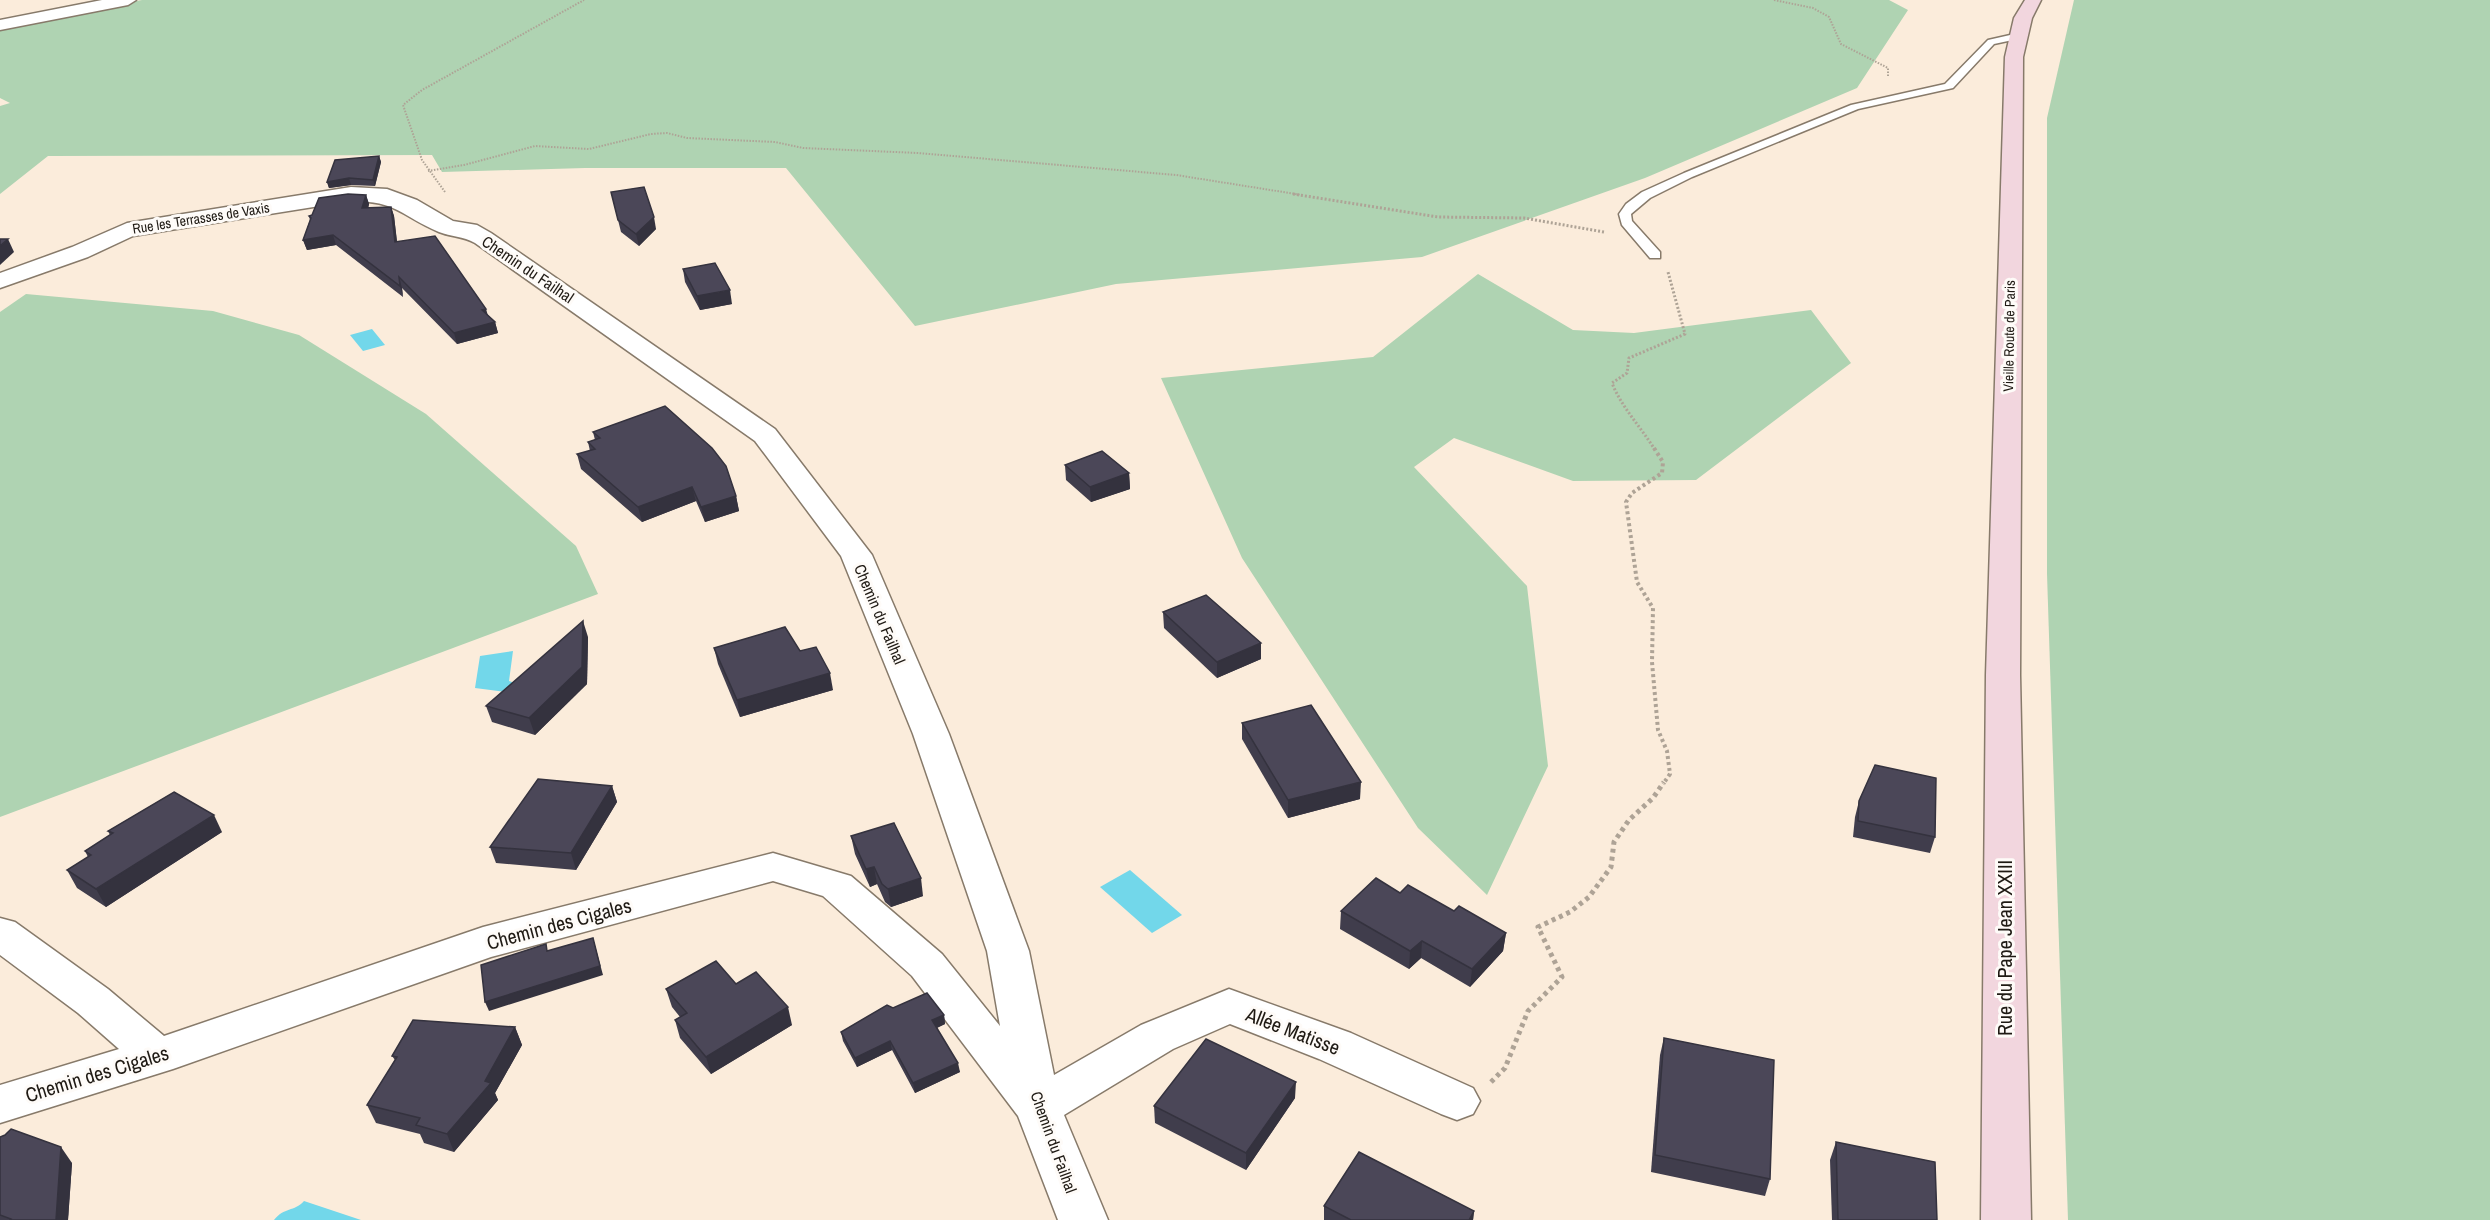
<svg xmlns="http://www.w3.org/2000/svg" width="2490" height="1220" font-family="'Archivo Narrow',sans-serif">
	<style>
		.green { fill: #afd3b2 }
		.water { fill: #72d7ea }
		.lines { fill: none; stroke-linecap: round; stroke-linejoin: round }
		.lane-casing { stroke: #877a6a; stroke-width: 3 }
		.street-casing { stroke: #877a6a; stroke-width: 3 }
		.secondary-casing { stroke: #877a6a; stroke-width: 3 }
		.path-far3 { stroke: #aea396; stroke-width: 2; stroke-dasharray: 1.5 1.5; stroke-linecap: butt }
		.path-far2 { stroke: #aea396; stroke-width: 3; stroke-dasharray: 2 2; stroke-linecap: butt }
		.path-far1 { stroke: #aea396; stroke-width: 4; stroke-dasharray: 3 3; stroke-linecap: butt }
		.path { stroke: #aea396; stroke-width: 5; stroke-dasharray: 4 4; stroke-linecap: butt }
		.lane { fill: #fff; fill-rule: evenodd }
		.street { fill: #fff; fill-rule: evenodd }
		.secondary { fill: #f2d6de; fill-rule: evenodd }
		.wall { fill: #403d4c }
		.shaded-wall { fill: #34323e }
		.building { fill: #4b4758; stroke: #34323e; stroke-width: 1.5 }
		.labels { text-anchor: middle; stroke-width: 6; stroke-linejoin: round; paint-order: stroke }
		.far-street-label { font-size: 14px; fill: #1f1a14; stroke: #fefbf8 }
		.street-label { font-size: 16px; fill: #1f1a14; stroke: #fefbf8 }
		.near-street-label { font-size: 20px; fill: #1f1a14; stroke: #fefbf8 }
	</style>
	<rect width="100%" height="100%" fill="#fbecdb"/>
	<g class="green">
		<polygon points="142,0 1889,0 1908,10 1857,88 1645,178 1422,257 1116,284 915,326 786,168 585,168 442,172 432,155 48,156 0,194 0,106 10,103 0,98 0,31 24,22"/>
		<polygon points="2074,0 2490,0 2490,1220 2068,1220 2047,574 2047,118"/>
		<polygon points="1478,274 1573,330 1634,333 1811,310 1851,363 1696,480 1573,481 1454,438 1414,467 1527,586 1548,766 1487,895 1418,828 1242,558 1161,378 1373,357"/>
		<polygon points="26,294 213,311 299,335 426,414 576,546 598,594 0,817 0,312"/>
	</g>
	<g class="water">
		<polygon points="372,329 385,345 363,351 350,335"/>
		<polygon points="513,651 509,681 515,683 506,692 475,688 480,656"/>
		<polygon points="1130,870 1182,915 1152,933 1100,887"/>
		<path d="M304 1201 361 1220H274C284 1207 294 1212 304 1201Z"/>
	</g>
	<g class="lines">
		<g class="lane-casing">
			<polygon id="lane" points="2019,33 2022,34 2022,38 1994,44 1953,88 1858,109 1692,177 1650,198 1631,214 1632,221 1660,252 1660,258 1650,258 1622,225 1619,214 1626,204 1642,192 1684,173 1851,105 1945,84 1988,40"/>
		</g>
		<g class="street-casing">
			<g id="street">
				<polygon points="102,0 136,0 128,5 0,30 0,20"/>
				<path d="M351 187 387 189 417 200 453 221 477 225 491 233 775 429 872 555 949 734 1029 951 1054 1075 1141 1025 1229 989 1351 1033 1473 1088 1480 1101 1473 1114 1457 1120 1441 1114 1319 1059 1230 1024 1173 1049 1064 1115 1108 1220H1058L1018 1116 912 976 823 896 773 881 491 957 173 1069 0 1123V1085L119 1049 78 1013 0 955V918L15 922 108 989 164 1036 483 927 773 853 851 876 942 954 1000 1026 987 951 913 734 841 556 755 441 475 243C463 236 451 237 439 232 401 216 398 201 351 201L133 236 88 257 0 288V273L72 247 127 223Z"/>
			</g>
		</g>
		<g class="secondary-casing">
			<polygon id="secondary" points="2025,0 2041,0 2032,18 2023,57 2020,675 2031,1220 1981,1220 1986,675 2005,57 2014,18"/>
		</g>
		<g class="path-far3">
			<polyline points="1774,0 1813,8 1829,17 1841,44 1888,68 1888,76"/>
			<polyline points="428,171 464,165 535,146 589,149 651,134 667,133 687,138 775,142 803,148 918,153 1176,175 1302,195"/>
			<polyline points="445,192 422,160 403,105 422,90 584,0"/>
		</g>
		<g class="path-far2">
			<polyline points="1293,194 1438,217 1524,218 1604,232"/>
			<path d="M1655 450C1641 427 1622 408 1612 383L1627 373 1629 358 1685 334 1668 272"/>
		</g>
		<polyline class="path-far1" points="1654,448 1663,462 1662,473 1632,493 1626,502 1637,582 1653,608 1652,662 1658,730 1667,751 1670,774 1663,784"/>
		<polyline class="path" points="1491,1082 1505,1068 1528,1011 1562,977 1538,927 1570,912 1589,897 1611,867 1614,842 1629,820 1653,798 1664,782"/>
		<use href="#lane" class="lane"/>
		<use href="#street" class="street"/>
		<use href="#secondary" class="secondary"/>
	</g>
	<g class="wall">
		<polygon points="379,156 381,162 375,186 351,185 329,188 327,182"/>
		<polygon points="611,192 656,229 639,246 621,232"/>
		<polygon points="366,195 369,204 368,208 391,207 394,216 397,241 489,316 495,322 498,333 457,344 402,288 403,297 336,245 307,250 303,240 310,220 309,216"/>
		<polygon points="683,269 732,304 700,310 685,282"/>
		<polygon points="593,432 736,496 739,511 705,522 696,501 642,522 581,469 577,454 590,451 588,442 595,440"/>
		<polygon points="1065,465 1129,473 1130,489 1091,502 1066,480"/>
		<polygon points="1163,612 1261,659 1217,678 1164,628"/>
		<polygon points="588,637 587,684 535,735 492,722 486,706"/>
		<polygon points="714,648 800,651 833,690 740,717 718,664"/>
		<polygon points="1242,723 1360,799 1288,818 1242,739"/>
		<polygon points="612,786 617,802 576,870 496,863 490,847"/>
		<polygon points="1859,801 1935,837 1930,853 1853,837 1855,817"/>
		<polygon points="108,831 222,832 106,907 77,888 67,870 88,857 85,851 110,835"/>
		<polygon points="851,836 923,896 891,907 885,902 877,884 870,887 855,854"/>
		<polygon points="1400,893 1454,911 1506,933 1503,951 1470,987 1421,958 1409,969 1340,929 1341,911"/>
		<polygon points="736,984 792,1025 711,1074 680,1038 675,1020 680,1017 672,1007 666,989"/>
		<polygon points="893,1008 944,1015 945,1024 937,1028 960,1072 915,1093 892,1050 857,1067 843,1041 841,1032"/>
		<polygon points="515,1027 522,1045 495,1093 498,1100 454,1152 424,1143 420,1134 376,1123 367,1105 395,1060 392,1056"/>
		<polygon points="1664,1038 1770,1179 1765,1196 1651,1172 1660,1055"/>
		<polygon points="1295,1098 1246,1170 1155,1123 1154,1106"/>
		<polygon points="0,1137 72,1163 68,1220 0,1220"/>
		<polygon points="1836,1142 1937,1220 1832,1220 1830,1160"/>
		<polygon points="1324,1206 1474,1211 1473,1220 1324,1220"/>
	</g>
	<g class="shaded-wall">
		<polygon points="379,156 381,162 375,186 373,180"/>
		<polygon points="349,178 351,185 329,188 327,182"/>
		<polygon points="366,195 369,204 366,218 362,208"/>
		<polygon points="391,207 394,216 398,252 395,242"/>
		<polygon points="654,217 656,229 639,246 636,234"/>
		<polygon points="333,235 336,245 307,250 303,240"/>
		<polygon points="8,239 14,252 0,265 0,246"/>
		<polygon points="399,277 402,288 403,297 400,286"/>
		<polygon points="730,290 732,304 700,310 697,296"/>
		<polygon points="486,309 489,319 482,310"/>
		<polygon points="495,322 498,333 457,344 454,333"/>
		<polygon points="1129,473 1130,489 1091,502 1090,487"/>
		<polygon points="692,487 696,501 642,522 638,507"/>
		<polygon points="736,496 739,511 705,522 701,507"/>
		<polygon points="583,621 588,637 587,684 535,735 529,718"/>
		<polygon points="1261,643 1261,659 1217,678 1217,662"/>
		<polygon points="830,673 833,690 740,717 737,700"/>
		<polygon points="1361,782 1360,799 1288,818 1288,800"/>
		<polygon points="612,786 617,802 576,870 571,853"/>
		<polygon points="214,815 222,832 106,907 96,889"/>
		<polygon points="874,867 877,884 870,887 866,869"/>
		<polygon points="921,878 923,896 891,907 888,889"/>
		<polygon points="1506,933 1503,951 1470,987 1472,969"/>
		<polygon points="593,938 603,975 489,1011 485,1002"/>
		<polygon points="1422,941 1421,958 1409,969 1410,951"/>
		<polygon points="788,1007 792,1025 711,1074 706,1057"/>
		<polygon points="944,1015 945,1024 934,1029 932,1020"/>
		<polygon points="515,1027 522,1045 495,1093 498,1100 454,1152 447,1134 485,1081"/>
		<polygon points="890,1041 892,1050 857,1067 855,1058"/>
		<polygon points="958,1063 960,1072 915,1093 913,1083"/>
		<polygon points="1296,1082 1295,1098 1246,1170 1246,1153"/>
		<polygon points="61,1147 72,1163 68,1220 56,1220"/>
		<polygon points="1474,1211 1473,1220 1469,1220"/>
	</g>
	<g class="building">
		<polygon points="379,156 373,180 349,178 327,182 335,160"/>
		<polygon points="644,187 654,217 636,234 618,220 611,192"/>
		<polygon points="348,194 366,195 362,208 391,207 395,242 435,236 486,309 482,310 495,322 454,333 399,277 400,286 333,235 303,240 311,218 309,216 312,215 319,198"/>
		<polygon points="0,239 8,239 0,246"/>
		<polygon points="715,263 730,290 697,296 683,269"/>
		<polygon points="665,406 712,448 726,466 736,496 701,507 692,487 638,507 577,454 595,449 588,442 600,438 593,432"/>
		<polygon points="1102,451 1129,473 1090,487 1065,465"/>
		<polygon points="1206,595 1261,643 1217,662 1163,612"/>
		<polygon points="583,621 582,667 529,718 486,706"/>
		<polygon points="785,627 800,651 816,647 830,673 737,700 714,648"/>
		<polygon points="1311,705 1361,782 1288,800 1242,723"/>
		<polygon points="1875,765 1936,778 1935,837 1858,821 1859,801"/>
		<polygon points="538,779 612,786 571,853 490,847"/>
		<polygon points="174,792 214,815 96,889 67,870 91,855 85,851 113,833 108,831"/>
		<polygon points="894,823 921,878 888,889 882,884 874,867 866,869 851,836"/>
		<polygon points="1376,878 1400,893 1408,885 1454,911 1459,906 1506,933 1472,969 1422,941 1410,951 1341,911"/>
		<polygon points="593,938 600,966 485,1002 481,965 546,944 547,951"/>
		<polygon points="716,961 736,984 756,972 788,1007 706,1057 675,1020 687,1013 666,989"/>
		<polygon points="927,993 944,1015 932,1020 958,1063 913,1083 890,1041 855,1058 841,1032 887,1005 893,1008"/>
		<polygon points="413,1020 515,1027 485,1081 491,1083 447,1134 416,1125 420,1118 367,1105 397,1057 392,1056"/>
		<polygon points="1664,1038 1774,1060 1770,1179 1655,1155"/>
		<polygon points="1206,1039 1296,1082 1246,1153 1154,1106"/>
		<polygon points="11,1129 61,1147 56,1220 10,1220 11,1219 0,1215 0,1137 5,1135"/>
		<polygon points="1836,1142 1935,1162 1937,1220 1838,1220"/>
		<polygon points="1359,1152 1474,1211 1469,1220 1351,1220 1324,1206"/>
	</g>
	<g class="labels">
		<g class="far-street-label">
			<text transform="translate(201 218) rotate(-9)" y="5">Rue les Terrasses de Vaxis</text>
			<text transform="translate(2009 336) rotate(-89)" y="5">Vieille Route de Paris</text>
		</g>
		<g class="street-label">
			<text transform="translate(528 269) rotate(34)" y="6">Chemin du Failhal</text>
			<text transform="translate(880 614) rotate(67)" y="6">Chemin du Failhal</text>
			<text transform="translate(1054 1142) rotate(70)" y="6">Chemin du Failhal</text>
		</g>
		<g class="near-street-label">
			<text transform="translate(559 924) rotate(-15)" y="7">Chemin des Cigales</text>
			<text transform="translate(2005 948) rotate(-90)" y="7">Rue du Pape Jean XXIII</text>
			<text transform="translate(1293 1031) rotate(21)" y="7">Allée Matisse</text>
			<text transform="translate(97 1074) rotate(-17)" y="7">Chemin des Cigales</text>
		</g>
	</g>
</svg>
